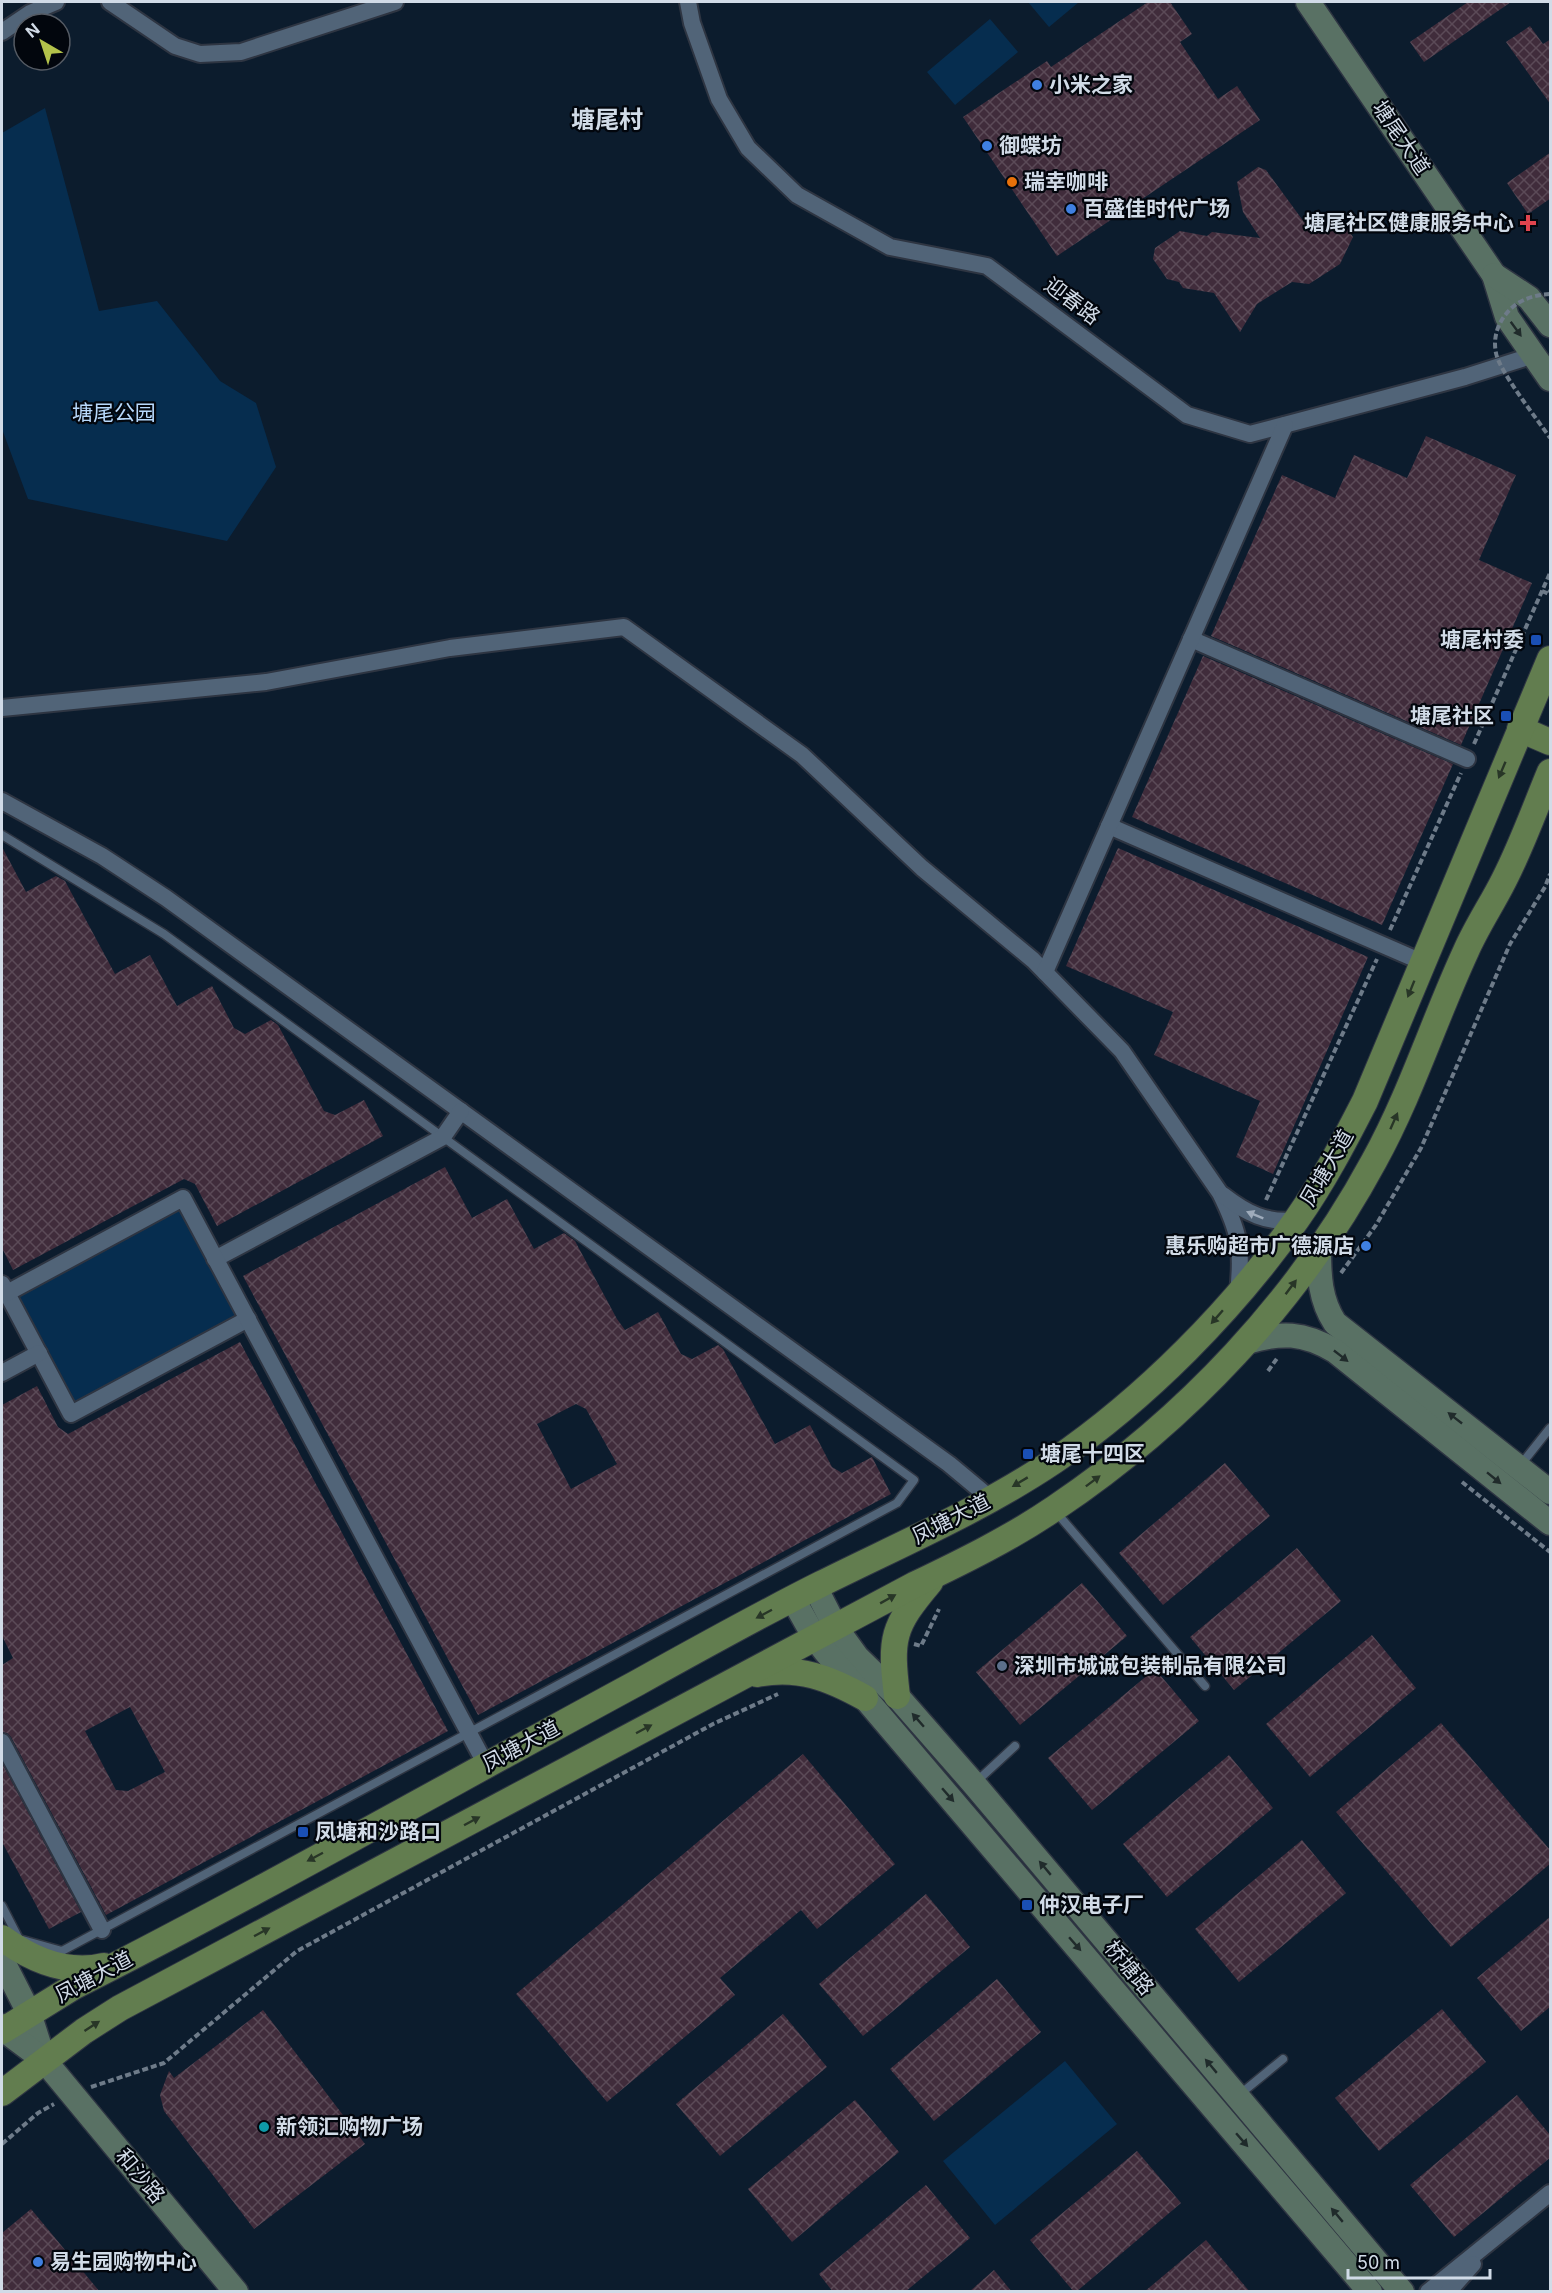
<svg xmlns="http://www.w3.org/2000/svg" width="1552" height="2293" font-family="Inter,'Noto Sans SC',sans-serif">
	<style>
		.green { fill: #062d4f }
		.building { fill: url(#building-cross-hatch); fill-rule: evenodd }
		.lines { fill: none; stroke-linecap: round; stroke-linejoin: round }
		.lane-casing { stroke: #2e3542; stroke-width: 11 }
		.street-casing { stroke: #2e3542; stroke-width: 20 }
		.secondary-casing { stroke: #2e3542; stroke-width: 27 }
		.primary-casing { stroke: #2e3542; stroke-width: 28 }
		.path { stroke: #6e7b89; stroke-width: 4; stroke-dasharray: 6 3; stroke-linecap: butt }
		.lane { stroke: #516478; stroke-width: 8 }
		.street { stroke: #516478; stroke-width: 16 }
		.secondary { stroke: #597164; stroke-width: 24 }
		.primary { stroke: #627d4f; stroke-width: 26 }
		.path-bridge { stroke: #6e7b89; stroke-width: 4; stroke-dasharray: 6 3; stroke-linecap: butt }
		.oneway { fill: #202b2b }
		.oneway2 { fill: #283627 }
		.oneway3 { fill: #9eabbb }
		.shop-dot { fill: #3f7fe0; stroke: #02060d; stroke-width: 2 }
		.food-dot { fill: #e8710a; stroke: #02060d; stroke-width: 2 }
		.health-dot { fill: #e0444e; stroke: #02060d; stroke-width: 2 }
		.transit-dot { fill: #1a4fb4; stroke: #02060d; stroke-width: 2 }
		.service-dot { fill: #5c6f8a; stroke: #02060d; stroke-width: 2 }
		.culture-dot { fill: #0f9aa8; stroke: #02060d; stroke-width: 2 }
		.labels { text-anchor: middle; stroke-width: 4.5; stroke-linejoin: round; paint-order: stroke }
		.poi-label { font-size: 21px; font-weight: bold; fill: #d1dbe7; stroke: #02060d; text-anchor: start }
		.street-label { font-size: 21px; fill: #d1dbe7; stroke: #02060d }
		.park-label { font-size: 21px; fill: #b8d9fc; stroke: #02060d }
		.quarter-label { font-size: 24px; font-weight: bold; fill: #d1dbe7; stroke: #02060d }
	</style>
	<defs>
		<pattern id="building-cross-hatch" width="8" height="8" patternUnits="userSpaceOnUse" patternTransform="scale(1.5)"><rect width="8" height="8" fill="#402c3b"/><path d="M0 0l8 8M0 8l8-8" fill="none" stroke="#5b4a57"/></pattern>
	</defs>
	<rect width="100%" height="100%" fill="#0c1c2d"/>
	<g class="green">
		<polygon points="1028,2 1079,2 1049,27"/>
		<polygon points="990,19 1018,52 955,105 927,72"/>
		<polygon points="45,108 99,311 157,301 220,381 256,403 276,467 227,541 28,499 2,429 2,133"/>
		<polygon points="179,1209 236,1315 75,1402 18,1297"/>
		<polygon points="1065,2061 1117,2124 995,2225 943,2161"/>
	</g>
	<g class="building">
		<polygon points="1148,2 1170,2 1192,34 1180,42 1218,99 1237,86 1260,120 1057,256 963,117 1047,61 1051,67"/>
		<polygon points="1468,2 1511,2 1424,62 1410,42"/>
		<polygon points="1530,26 1543,44 1551,39 1551,105 1506,42"/>
		<polygon points="1551,152 1551,198 1528,214 1507,183"/>
		<polygon points="1258,167 1266,170 1304,222 1341,219 1353,237 1340,264 1309,284 1292,282 1257,304 1240,332 1214,293 1183,288 1179,282 1167,279 1153,259 1155,248 1180,231 1207,236 1212,232 1260,238 1243,212 1237,182"/>
		<polygon points="1426,436 1516,475 1479,560 1532,583 1461,745 1211,636 1282,475 1335,498 1354,455 1407,478"/>
		<polygon points="1203,656 1453,764 1382,925 1132,817"/>
		<polygon points="2,847 26,892 56,876 65,881 115,974 150,955 177,1006 212,986 234,1028 245,1034 271,1020 278,1025 324,1111 335,1115 364,1100 383,1136 217,1226 195,1184 184,1179 13,1270 2,1248"/>
		<polygon points="1118,848 1368,957 1273,1174 1236,1157 1260,1101 1154,1055 1173,1012 1066,966"/>
		<path d="M445 1167 472 1218 507 1199 534 1249 564 1233 575 1241 617 1319 625 1330 658 1312 681 1354 692 1359 718 1345 723 1349 775 1444 810 1425 832 1467 842 1473 872 1457 891 1494 478 1715 243 1276ZM576 1404 586 1409 617 1464 571 1489 537 1424Z"/>
		<path d="M240 1342 448 1731 106 1915 11 1737 7 1733 2 1732V1665L13 1658 2 1636V1405L37 1386 58 1427 68 1434ZM130 1707 165 1772 128 1791 116 1790 85 1731Z"/>
		<polygon points="1225,1463 1270,1516 1163,1605 1119,1553"/>
		<polygon points="1297,1548 1341,1601 1234,1690 1190,1637"/>
		<polygon points="1082,1583 1127,1636 1020,1725 976,1672"/>
		<polygon points="1372,1635 1416,1688 1310,1777 1266,1724"/>
		<polygon points="1155,1669 1199,1721 1092,1810 1048,1758"/>
		<polygon points="1441,1723 1551,1851 1551,1863 1451,1947 1336,1812"/>
		<polygon points="803,1754 895,1864 817,1929 801,1910 720,1978 735,1995 607,2102 516,1994"/>
		<polygon points="1229,1755 1273,1808 1167,1897 1123,1844"/>
		<polygon points="2,1763 81,1912 49,1929 2,1842"/>
		<polygon points="1302,1840 1346,1893 1239,1982 1195,1929"/>
		<polygon points="926,1894 970,1947 863,2036 819,1984"/>
		<polygon points="1551,1916 1551,2006 1521,2031 1477,1978"/>
		<polygon points="997,1979 1041,2032 934,2121 890,2069"/>
		<polygon points="1442,2009 1486,2062 1379,2151 1335,2098"/>
		<polygon points="263,2010 365,2144 254,2229 164,2111 160,2095 169,2071 174,2078"/>
		<polygon points="783,2014 827,2067 720,2156 676,2104"/>
		<polygon points="1517,2095 1551,2136 1551,2157 1454,2237 1410,2185"/>
		<polygon points="855,2100 899,2152 792,2242 748,2189"/>
		<polygon points="1137,2151 1181,2203 1076,2292 1074,2292 1030,2240"/>
		<polygon points="926,2185 970,2238 905,2292 833,2292 819,2274"/>
		<polygon points="31,2209 100,2292 2,2292 2,2233"/>
		<polygon points="1206,2240 1250,2292 1144,2292"/>
		<polygon points="994,2270 1012,2292 969,2292"/>
	</g>
	<g class="lines">
		<g class="lane-casing">
			<g id="lane">
				<polyline points="2,835 164,934 914,1480 897,1503 62,1951 19,1939 2,1906"/>
				<polyline points="1519,1467 1550,1428"/>
				<polyline points="1056,1512 1205,1686"/>
				<polyline points="976,1782 1015,1746"/>
				<polyline points="1239,2095 1283,2059"/>
			</g>
		</g>
		<g class="street-casing">
			<g id="street">
				<polyline points="110,2 175,46 200,54 241,52 395,2"/>
				<polyline points="688,2 692,23 719,99 748,148 797,195 890,247 987,266 1187,415 1250,434 1465,377 1534,355"/>
				<polyline points="2,32 30,13 56,2"/>
				<polyline points="1191,639 1467,759"/>
				<path d="M2 708 266 682 450 648 624 627 802 755 922 868 1033 960 1122 1051 1220 1193C1239 1231 1243 1249 1238 1292"/>
				<polyline points="2,801 102,856 166,898 949,1464 991,1499"/>
				<polyline points="1109,826 1422,962"/>
				<polyline points="1045,972 1285,425"/>
				<path d="M1223 1195C1246 1213 1267 1224 1297 1220"/>
				<polyline points="215,1259 443,1137 461,1111"/>
				<polyline points="2,1284 71,1414 248,1319"/>
				<polyline points="7,1293 183,1198 486,1765"/>
				<polyline points="2,1373 39,1353"/>
				<polyline points="2,1742 102,1930"/>
				<polyline points="1428,2292 1550,2193"/>
				<polyline points="1448,2292 1473,2264"/>
			</g>
		</g>
		<g class="secondary-casing">
			<g id="secondary">
				<polyline points="1308,2 1494,275 1507,317 1550,379"/>
				<polyline points="1494,275 1529,298 1550,325"/>
				<path d="M1319 1249C1319 1276 1320 1300 1335 1323L1550 1492"/>
				<path d="M1247 1342C1281 1332 1303 1332 1335 1351L1550 1523"/>
				<polyline points="815,1587 836,1628 857,1657 897,1696 974,1784 1402,2292"/>
				<polyline points="793,1599 815,1638 825,1651 1370,2292"/>
				<polyline points="2,1960 29,2013 44,2060"/>
				<polyline points="2,2026 4,2030 44,2060 236,2292"/>
			</g>
		</g>
		<g class="primary-casing">
			<g id="primary">
				<polyline points="1520,729 1550,742"/>
				<path d="M757 1674C799 1666 829 1678 865 1698"/>
				<path d="M897 1696C890 1638 892 1627 930 1582"/>
				<path d="M2 1938C32 1960 66 1975 104 1966"/>
				<path d="M2 2031 73 1987C264 1890 450 1784 637 1683 698 1649 759 1615 821 1584 899 1545 981 1510 1054 1461 1145 1399 1234 1309 1297 1219 1323 1182 1344 1142 1365 1101L1550 659"/>
				<path d="M2 2093 84 2031 120 2008 914 1585C962 1562 1011 1538 1055 1508 1186 1420 1299 1300 1374 1161 1411 1094 1434 1020 1466 951 1477 926 1492 904 1504 880 1522 845 1535 808 1550 772"/>
			</g>
		</g>
		<g class="path">
			<polyline points="1542,591 1549,594 1550,590"/>
			<polyline points="1474,744 1550,573"/>
			<polyline points="1390,930 1461,773"/>
			<polyline points="1266,1200 1377,959"/>
			<polyline points="1341,1273 1376,1225 1421,1148 1510,944 1545,887 1550,874"/>
			<polyline points="1268,1371 1278,1357"/>
			<polyline points="1462,1482 1550,1552"/>
			<polyline points="914,1644 921,1646 939,1609"/>
			<polyline points="91,2087 164,2063 297,1951 713,1724 778,1694"/>
			<polyline points="2,2144 38,2113 54,2104"/>
		</g>
		<use href="#lane" class="lane"/>
		<use href="#street" class="street"/>
		<use href="#secondary" class="secondary"/>
		<use href="#primary" class="primary"/>
		<path class="path-bridge" d="M1550 294C1533 295 1517 300 1506 314 1497 325 1493 339 1496 353 1499 371 1538 420 1550 438"/>
	</g>
	<defs><path id="oneway-solid" d="M-6-.8H1V-3.2L6.5 0L1 3.2V.8H-6Z" transform="scale(1.5)"/></defs>
	<g class="oneway">
		<use href="#oneway-solid" transform="translate(1516 329) rotate(54)"/>
		<use href="#oneway-solid" transform="translate(1341 1356) rotate(38)"/>
		<use href="#oneway-solid" transform="translate(1455 1418) rotate(-142)"/>
		<use href="#oneway-solid" transform="translate(1494 1478) rotate(39)"/>
		<use href="#oneway-solid" transform="translate(918 1720) rotate(-131)"/>
		<use href="#oneway-solid" transform="translate(948 1795) rotate(49)"/>
		<use href="#oneway-solid" transform="translate(1045 1868) rotate(-130)"/>
		<use href="#oneway-solid" transform="translate(1075 1944) rotate(49)"/>
		<use href="#oneway-solid" transform="translate(1211 2066) rotate(-130)"/>
		<use href="#oneway-solid" transform="translate(1242 2140) rotate(49)"/>
		<use href="#oneway-solid" transform="translate(1337 2215) rotate(-130)"/>
	</g>
	<g class="oneway2">
		<use href="#oneway-solid" transform="translate(1502 770) rotate(113)"/>
		<use href="#oneway-solid" transform="translate(1411 989) rotate(112)"/>
		<use href="#oneway-solid" transform="translate(1394 1121) rotate(-66)"/>
		<use href="#oneway-solid" transform="translate(1291 1287) rotate(-53)"/>
		<use href="#oneway-solid" transform="translate(1217 1317) rotate(131)"/>
		<use href="#oneway-solid" transform="translate(1093 1481) rotate(-37)"/>
		<use href="#oneway-solid" transform="translate(1020 1482) rotate(149)"/>
		<use href="#oneway-solid" transform="translate(888 1599) rotate(-29)"/>
		<use href="#oneway-solid" transform="translate(764 1614) rotate(152)"/>
		<use href="#oneway-solid" transform="translate(644 1729) rotate(-28)"/>
		<use href="#oneway-solid" transform="translate(472 1821) rotate(-28)"/>
		<use href="#oneway-solid" transform="translate(315 1857) rotate(152)"/>
		<use href="#oneway-solid" transform="translate(262 1932) rotate(-28)"/>
		<use href="#oneway-solid" transform="translate(92 2026) rotate(-33)"/>
	</g>
	<use class="oneway3" href="#oneway-solid" transform="translate(1255 1215) rotate(-158)"/>
	<g class="shop-dot">
		<circle cx="1037" cy="85" r="6"/>
		<circle cx="987" cy="146" r="6"/>
		<circle cx="1071" cy="209" r="6"/>
		<circle cx="1366" cy="1246" r="6"/>
		<circle cx="38" cy="2262" r="6"/>
	</g>
	<circle class="food-dot" cx="1012" cy="182" r="6"/>
	<path class="health-dot" d="M1525 214h6v6h6v6h-6v6h-6v-6h-6v-6h6z"/>
	<g class="transit-dot">
		<rect x="1530" y="634" width="12" height="12" rx="3"/>
		<rect x="1500" y="710" width="12" height="12" rx="3"/>
		<rect x="1022" y="1448" width="12" height="12" rx="3"/>
		<rect x="297" y="1826" width="12" height="12" rx="3"/>
		<rect x="1021" y="1899" width="12" height="12" rx="3"/>
	</g>
	<circle class="service-dot" cx="1002" cy="1666" r="6"/>
	<circle class="culture-dot" cx="264" cy="2127" r="6"/>
	<g class="labels">
		<g class="poi-label">
			<text x="1049" y="92">小米之家</text>
			<text x="999" y="153">御蝶坊</text>
			<text x="1024" y="189">瑞幸咖啡</text>
			<text x="1083" y="216">百盛佳时代广场</text>
			<text x="1514" y="230" text-anchor="end">塘尾社区健康服务中心</text>
			<text x="1524" y="647" text-anchor="end">塘尾村委</text>
			<text x="1494" y="723" text-anchor="end">塘尾社区</text>
			<text x="1354" y="1253" text-anchor="end">惠乐购超市广德源店</text>
			<text x="1040" y="1461">塘尾十四区</text>
			<text x="1014" y="1673">深圳市城诚包装制品有限公司</text>
			<text x="315" y="1839">凤塘和沙路口</text>
			<text x="1039" y="1912">仲汉电子厂</text>
			<text x="276" y="2134">新领汇购物广场</text>
			<text x="50" y="2269">易生园购物中心</text>
		</g>
		<g class="street-label">
			<text transform="translate(1401 138) rotate(56)" y="7">塘尾大道</text>
			<text transform="translate(1072 301) rotate(37)" y="7">迎春路</text>
			<text transform="translate(1327 1168) rotate(-60)" y="7">凤塘大道</text>
			<text transform="translate(951 1519) rotate(-27)" y="7">凤塘大道</text>
			<text transform="translate(521 1746) rotate(-28)" y="7">凤塘大道</text>
			<text transform="translate(1129 1968) rotate(50)" y="7">桥塘路</text>
			<text transform="translate(94 1977) rotate(-28)" y="7">凤塘大道</text>
			<text transform="translate(140 2176) rotate(50)" y="7">和沙路</text>
		</g>
		<g class="park-label">
			<text x="114" y="420">塘尾公园</text>
		</g>
		<g class="quarter-label">
			<text x="607" y="128">塘尾村</text>
		</g>
	</g>
	<rect width="1552" height="2293" fill="none" stroke="#d1dbe7" stroke-width="6"/>
	<g transform="translate(42 42) rotate(321)"><circle r="28" fill="#02060d" stroke="#555b64" stroke-width="1.5"/>
	<path d="M0-4.5L10 22L0 15L-10 22Z" fill="#b3c24b"/>
	<text y="-9" font-size="16" font-weight="bold" text-anchor="middle" fill="#d1dbe7">N</text>
	</g>
	<path d="M1348 2269v9h142v-9" fill="none" stroke="#d1dbe7" stroke-width="3"/>
	<text x="1357" y="2269" font-size="18" fill="#d1dbe7" stroke="#02060d" stroke-width="4.5" paint-order="stroke">50 m</text>
</svg>
